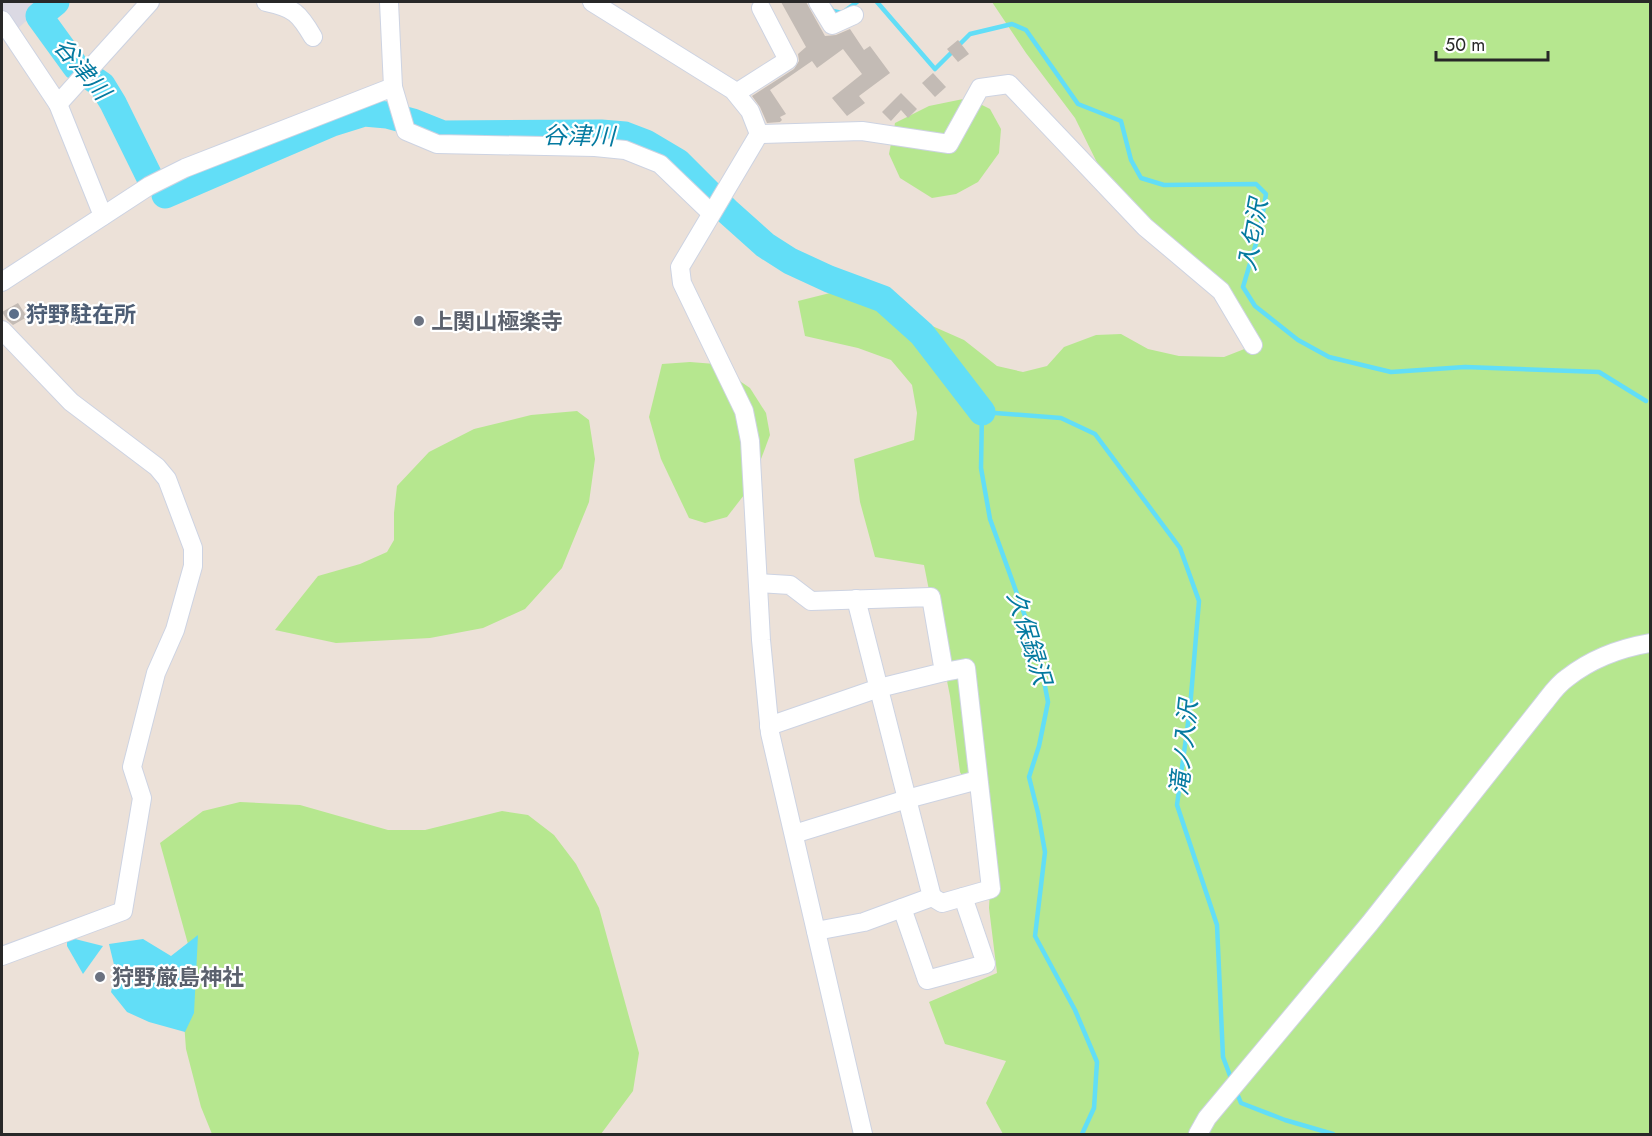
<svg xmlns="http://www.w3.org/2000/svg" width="1652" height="1136" font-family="Jost,'Noto Sans JP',sans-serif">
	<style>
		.industrial { fill: #dbd9e3 }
		.green { fill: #b6e78f }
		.water { fill: #62def7 }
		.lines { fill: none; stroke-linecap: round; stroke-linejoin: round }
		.stream { stroke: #62def7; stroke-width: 4.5 }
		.river { stroke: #62def7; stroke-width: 27 }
		.building { fill: #c3bbb5 }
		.minor-casing { stroke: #cdd3e2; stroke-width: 20 }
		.minor { stroke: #fff; stroke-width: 18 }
		.service-dot { fill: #5c6f8a; stroke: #fff; stroke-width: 2 }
		.worship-dot { fill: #6b7280; stroke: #fff; stroke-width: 2 }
		.labels { text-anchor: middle; stroke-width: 4.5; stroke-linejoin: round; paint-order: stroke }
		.service-label { font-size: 22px; font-weight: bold; fill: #4e5e75; stroke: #fff; text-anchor: start }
		.worship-label { font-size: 22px; font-weight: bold; fill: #5b616d; stroke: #fff; text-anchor: start }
		.water-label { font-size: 24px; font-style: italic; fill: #047aa0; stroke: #fff }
	</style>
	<rect width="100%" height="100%" fill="#ece1d8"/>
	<polygon class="industrial" points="2,2 48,2 17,29 2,10"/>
	<g class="green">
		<polygon points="992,2 1650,2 1650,1134 1003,1134 986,1103 1006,1061 945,1044 929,1002 997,973 989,908 993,832 960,772 950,696 924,565 875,557 860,502 854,459 914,440 917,413 912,385 891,360 858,348 805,336 798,301 834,292 878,302 964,340 997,366 1023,372 1047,366 1064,347 1096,335 1121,334 1148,349 1179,356 1224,357 1247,348 1220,299 1115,199 1075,118 1026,53"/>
		<polygon points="968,98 990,109 1001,129 999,153 978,182 956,194 932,198 900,178 889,154 895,123 929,106"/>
		<polygon points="690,362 715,364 750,388 766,413 770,435 751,486 727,517 705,523 689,518 661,459 649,417 662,364"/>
		<polygon points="577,411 589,420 595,459 589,502 562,568 525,609 483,628 430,638 336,643 275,630 318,576 360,564 387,552 394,540 394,513 397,486 429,452 474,429 531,415"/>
		<polygon points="240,802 300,805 388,830 425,830 502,811 528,815 554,835 576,864 599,908 639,1053 633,1091 601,1134 212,1134 201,1107 186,1049 183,1009 188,944 160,843 203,811"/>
	</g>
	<g class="water">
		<polygon points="198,935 194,1013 185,1032 149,1022 127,1012 111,992 116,973 109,944 143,939 171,956"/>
		<polygon points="67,937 103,946 83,974 67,946"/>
	</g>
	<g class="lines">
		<g class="stream">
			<polyline points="877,2 935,69 970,34 1012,24 1026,30 1078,104 1121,121 1131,160 1141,178 1164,185 1256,184 1266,194 1260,230 1243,287 1255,306 1298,340 1329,357 1391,372 1465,367 1599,372 1646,401"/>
			<polyline points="830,7 833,11 842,13 857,2"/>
			<polyline points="1236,1091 1241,1103 1285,1120 1333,1134"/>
			<polyline points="1082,1134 1094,1108 1097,1062 1075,1010 1035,936 1045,852 1038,813 1029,777 1039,746 1048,702 1039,655 990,519 981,468 982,412 1061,418 1095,434 1180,548 1199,601 1190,708 1177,805 1217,925 1223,1057 1232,1081"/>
		</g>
		<g class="river">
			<polyline points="56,2 39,16 76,67 102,85 113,103 149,176"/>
			<polyline points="165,195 332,123 364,113 387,115 413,122 443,134 601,133 625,135 646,143 678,162 727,211 765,245 790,261 829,279 883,299 922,334 982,412"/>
		</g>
	</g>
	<g class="building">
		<polygon points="781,2 806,2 825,36 836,35 850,29 864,50 870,46 890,73 859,96 865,103 847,116 832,98 862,74 843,49 817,68 812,61 770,90 786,114 780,117 782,120 780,122 767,123 760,107 752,96 794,69 799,61 798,54 806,47"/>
		<polygon points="958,40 969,54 958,62 947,49"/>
		<polygon points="933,73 946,87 935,97 922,83"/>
		<polygon points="901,93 917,109 908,118 901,110 891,121 882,112"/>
		<polygon points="18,303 27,317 13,325 7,320 2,312"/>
	</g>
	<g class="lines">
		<g class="minor-casing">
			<g id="minor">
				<path d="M266 2C294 8 299 13 313 37"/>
				<polyline points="592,2 733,90 750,111 759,134 680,267 682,283 744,411 750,441 761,640 770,733 863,1134"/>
				<polyline points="818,2 832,25 854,15"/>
				<polyline points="2,20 58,104 103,216"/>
				<polyline points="393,87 406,131 437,144 595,147 625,150 660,164 711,213"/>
				<polyline points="736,93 788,60 761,8"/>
				<polyline points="58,104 150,2"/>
				<polyline points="759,134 862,131 949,144 980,88 1009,84 1145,227 1221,291 1253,345"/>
				<polyline points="2,282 149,186 185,168 393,87 389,2"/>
				<polyline points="2,330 71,402 157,467 167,479 193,548 193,566 175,630 156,673 132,767 142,798 123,911 2,956"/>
				<polyline points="758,583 790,585 811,601 931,597 944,672 879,688 769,726"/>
				<polyline points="794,834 907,799 978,780"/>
				<polyline points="932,897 942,903 991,889 966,668 944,672"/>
				<polyline points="902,908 927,980 986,964 963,897"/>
				<polyline points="816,931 864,922 932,897 856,599"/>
				<path d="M1198 1134 1207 1118 1370 923 1544 703C1551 694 1558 684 1567 678 1591 659 1621 648 1650 643"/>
			</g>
		</g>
		<use href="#minor" class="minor"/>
	</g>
	<circle class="service-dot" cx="14" cy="314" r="6"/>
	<g class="worship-dot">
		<circle cx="419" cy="321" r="6"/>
		<circle cx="100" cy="977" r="6"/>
	</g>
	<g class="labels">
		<g class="service-label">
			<text x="26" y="322">狩野駐在所</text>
		</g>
		<g class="worship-label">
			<text x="431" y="329">上関山極楽寺</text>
			<text x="112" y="985">狩野厳島神社</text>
		</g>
		<g class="water-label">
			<text transform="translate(82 69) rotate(50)" y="8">谷津川</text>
			<text transform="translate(579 136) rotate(1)" y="8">谷津川</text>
			<text transform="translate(1253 235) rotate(-80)" y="8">入匂沢</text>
			<text transform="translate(1029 638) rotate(73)" y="8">久保録沢</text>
			<text transform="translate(1184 748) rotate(-84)" y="8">滝ノ入沢</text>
		</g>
	</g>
	<rect width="1652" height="1136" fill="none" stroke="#282828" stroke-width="6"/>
	<path d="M1436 51v9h112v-9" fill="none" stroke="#282828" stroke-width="3"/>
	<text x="1445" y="51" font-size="18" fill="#282828" stroke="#ffffff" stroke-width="4.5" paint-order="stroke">50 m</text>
</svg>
